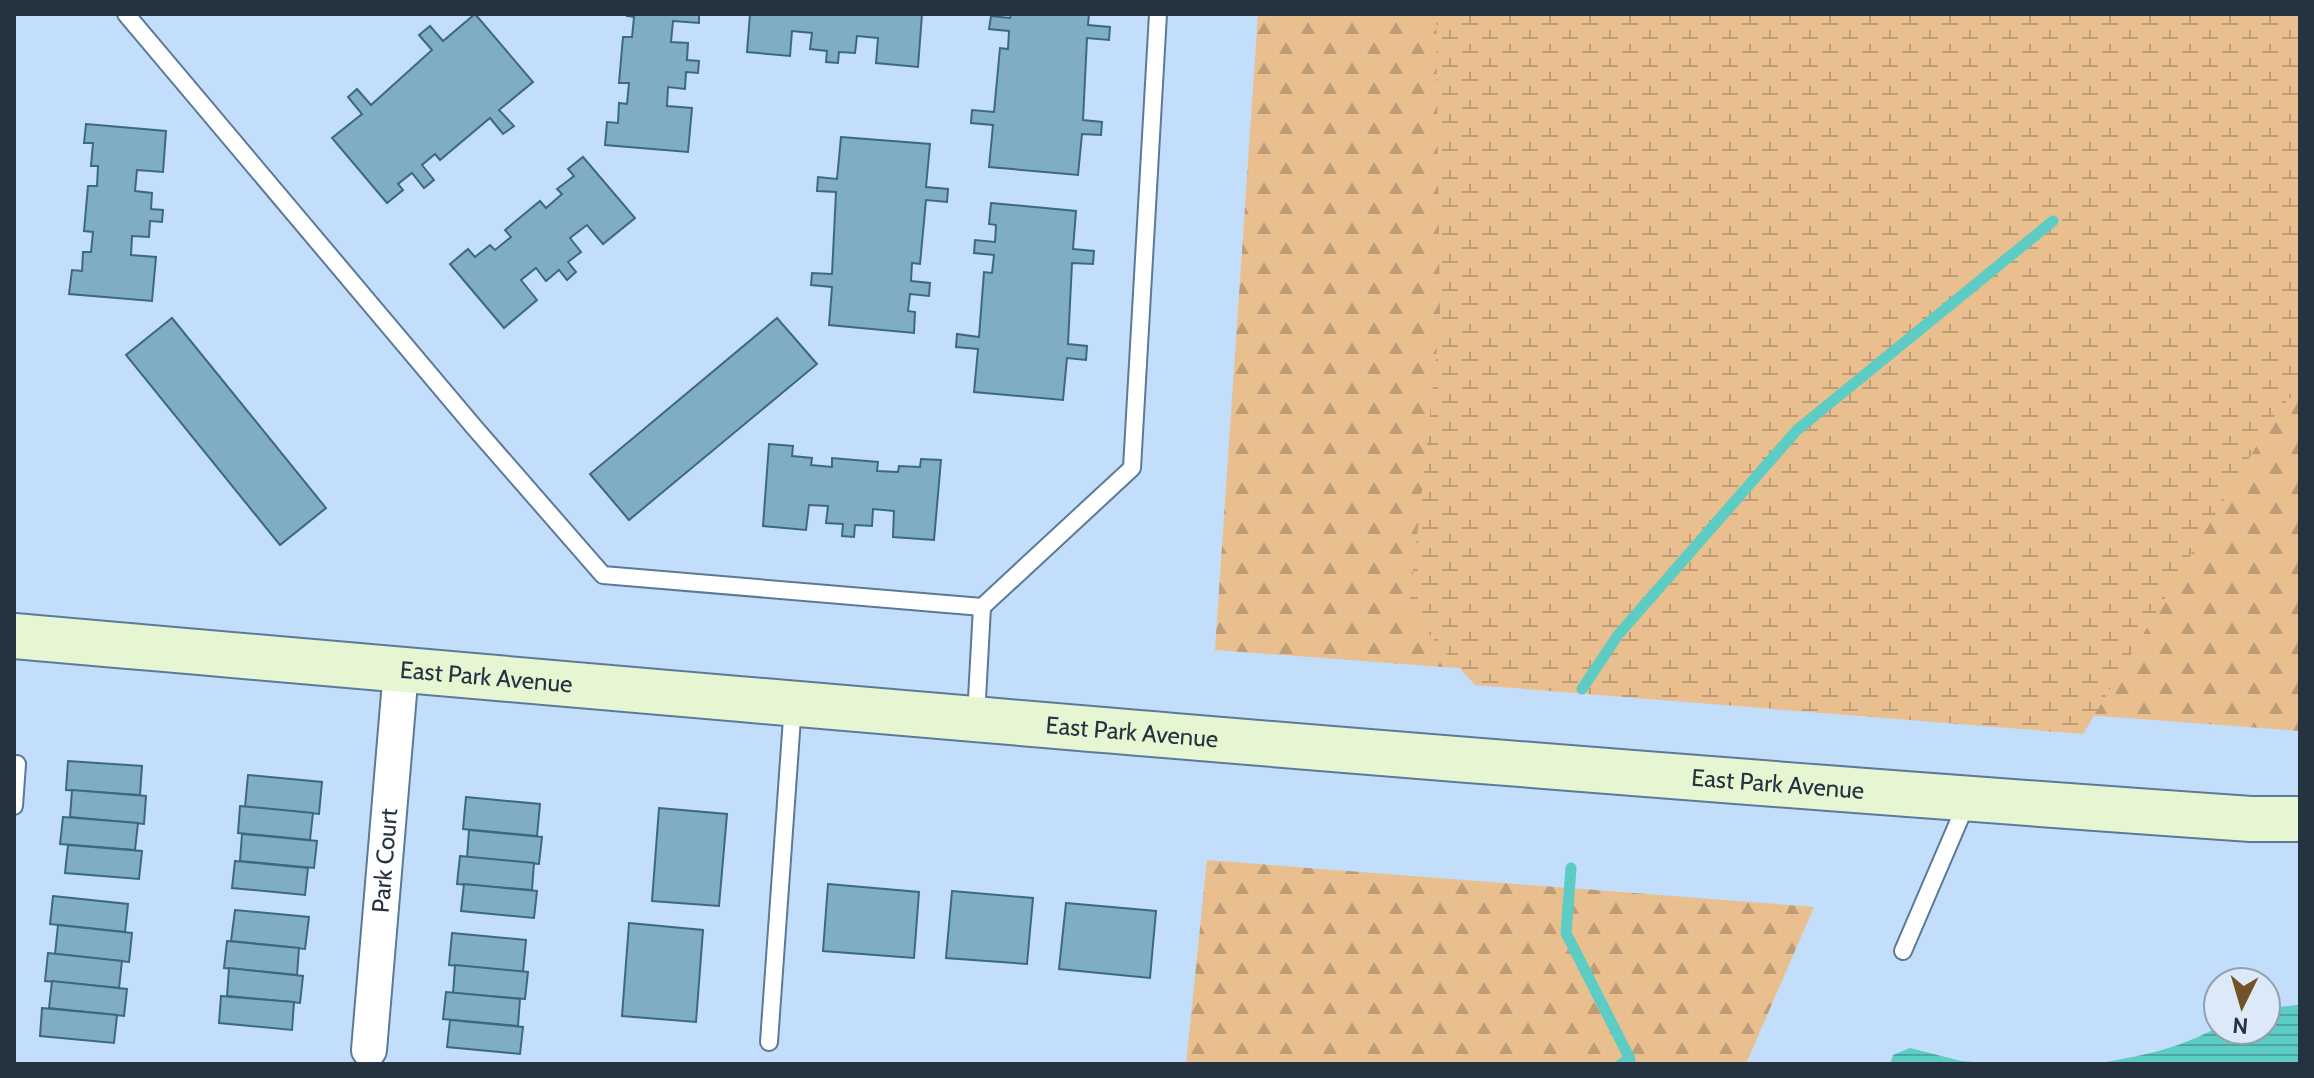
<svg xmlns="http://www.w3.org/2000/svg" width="2314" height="1078" font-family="Cabin,sans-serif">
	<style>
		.forest { fill: url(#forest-firs) }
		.wetland { fill: url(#wetland-marsh) }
		.water { fill: url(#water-rules) }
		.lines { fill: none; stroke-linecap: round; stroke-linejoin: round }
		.stream { stroke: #5dccc5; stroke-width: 11 }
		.building { fill: #7eadc4; stroke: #3d697f; stroke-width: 2 }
		.service-casing { stroke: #5b7999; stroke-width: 20 }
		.minor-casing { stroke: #5b7999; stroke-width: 38 }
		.secondary-casing { stroke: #5b7999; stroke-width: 48 }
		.service { stroke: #fff; stroke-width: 16 }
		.minor { stroke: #fff; stroke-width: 34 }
		.secondary { stroke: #e6f6d3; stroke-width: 44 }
		.labels { text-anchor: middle; stroke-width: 8; stroke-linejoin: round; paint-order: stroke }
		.street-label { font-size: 24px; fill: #25323f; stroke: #dce9f8 }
	</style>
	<defs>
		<pattern id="forest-firs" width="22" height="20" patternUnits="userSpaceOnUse" patternTransform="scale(2)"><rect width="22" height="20" fill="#e9bf8f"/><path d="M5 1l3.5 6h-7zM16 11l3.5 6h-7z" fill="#bd9c76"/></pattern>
		<pattern id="wetland-marsh" width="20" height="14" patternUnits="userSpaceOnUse" patternTransform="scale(2)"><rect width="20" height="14" fill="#e9bf8f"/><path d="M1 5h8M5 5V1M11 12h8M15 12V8" fill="none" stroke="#bd9c76"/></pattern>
		<pattern id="water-rules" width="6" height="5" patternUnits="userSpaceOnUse" patternTransform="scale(2)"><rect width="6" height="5" fill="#5dccc5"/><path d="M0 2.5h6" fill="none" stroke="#4da6a1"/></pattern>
	</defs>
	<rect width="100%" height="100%" fill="#c3defa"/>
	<g class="forest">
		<polygon points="1258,14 2300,14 2300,731 1215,650"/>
		<polygon points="1207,860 1814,907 1746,1064 1186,1064"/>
	</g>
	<polygon class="wetland" points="1436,14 2300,14 2300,389 2280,407 2083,734 1475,685 1409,612 1440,319"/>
	<g class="water">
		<path d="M2300 1005V1064H2094C2137 1057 2179 1049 2218 1027V1030H2266V1008Z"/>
		<polygon points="1910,1048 1961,1061 2000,1064 1890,1064 1893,1055"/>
	</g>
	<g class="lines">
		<g class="stream">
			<polyline points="1582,689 1618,635 1797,430 2053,221"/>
			<polyline points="1571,868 1566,933 1630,1059 1621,1064"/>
		</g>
	</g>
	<g class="building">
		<polygon points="475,14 533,82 499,110 514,126 503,134 490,118 440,160 435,154 422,165 434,180 424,188 412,173 398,184 403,190 387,203 332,138 362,114 348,97 357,89 371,105 432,50 419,35 430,26 443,41"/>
		<polygon points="627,14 699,14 699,23 673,21 671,42 688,43 687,60 699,61 698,73 686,72 685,89 668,87 667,106 692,108 688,152 605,145 607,122 618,123 619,103 627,104 629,83 619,83 623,37 632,37 634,17 627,16"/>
		<polygon points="750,14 922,14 918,67 876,63 878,38 857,36 855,53 839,52 838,63 826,62 827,51 810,49 812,33 792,31 790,56 747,52"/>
		<polygon points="1011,14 1089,14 1088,25 1110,27 1109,40 1087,38 1083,120 1102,122 1101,135 1082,134 1078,175 989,167 993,125 971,123 972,110 994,112 1000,48 1008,49 1009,31 989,29 991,16 1010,18"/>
		<polygon points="86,124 166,131 163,172 137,170 135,191 152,193 151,209 163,210 162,222 150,221 149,237 132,236 131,255 156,257 152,301 69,294 72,270 82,271 83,252 91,252 93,232 84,231 88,186 97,186 98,166 91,166 93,143 84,143"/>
		<polygon points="841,137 930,144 926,187 948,189 947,202 926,200 920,264 912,263 911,281 930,283 929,296 910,294 908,311 915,312 914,333 829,325 832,287 811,285 812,273 832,274 836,192 817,191 818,177 837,179"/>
		<polygon points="583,157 635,218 603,244 587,225 570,238 581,252 568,262 576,272 567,280 559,270 546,281 536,268 521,280 537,300 504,328 450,264 468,249 475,257 490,245 495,250 511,237 505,230 540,201 546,208 562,194 557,189 574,176 568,169"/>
		<polygon points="991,203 1076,211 1073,249 1094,251 1093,264 1072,263 1068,344 1087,346 1086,360 1067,358 1063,400 974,392 978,349 956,347 957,334 979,337 984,272 992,273 994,255 974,253 975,240 995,242 996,225 989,224"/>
		<polygon points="172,318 326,508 280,545 126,355"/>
		<polygon points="777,318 817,364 629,520 590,474"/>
		<polygon points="769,444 793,446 792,456 812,458 811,465 832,467 832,458 878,462 877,471 898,472 899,466 920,467 921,459 941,460 934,540 893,537 894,511 873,509 872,526 855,525 854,537 842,536 843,524 826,523 828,506 809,505 806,530 763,526"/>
		<polygon points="68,761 142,766 140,795 66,790"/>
		<polygon points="248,775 322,782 319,814 245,807"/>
		<polygon points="72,790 146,796 144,824 70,817"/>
		<polygon points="466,797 540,804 537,836 463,829"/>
		<polygon points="240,806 313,813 310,840 238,833"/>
		<polygon points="659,808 727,814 719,906 652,901"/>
		<polygon points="63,817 138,823 135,850 60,844"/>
		<polygon points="469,830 542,837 539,864 467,858"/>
		<polygon points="242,834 317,841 314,868 240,861"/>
		<polygon points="68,845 142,851 139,879 65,873"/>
		<polygon points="460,856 534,863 532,890 457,884"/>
		<polygon points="235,861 308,868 305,895 232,888"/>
		<polygon points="464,884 537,891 534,918 461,911"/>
		<polygon points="828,884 919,892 914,958 823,951"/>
		<polygon points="952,891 1033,898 1027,964 946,958"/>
		<polygon points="53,896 128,904 125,932 50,924"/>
		<polygon points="1066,903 1156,911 1150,978 1059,969"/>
		<polygon points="235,910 309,917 305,949 231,941"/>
		<polygon points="629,923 703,930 696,1022 622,1016"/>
		<polygon points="58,925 132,933 129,962 55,954"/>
		<polygon points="452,933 526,940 523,972 449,965"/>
		<polygon points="227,941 299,948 297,975 224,968"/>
		<polygon points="48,953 122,961 119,988 45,981"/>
		<polygon points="455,965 528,972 525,999 453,993"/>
		<polygon points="229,968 303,976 300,1003 227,996"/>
		<polygon points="52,981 127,989 124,1016 49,1008"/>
		<polygon points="446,992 520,999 518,1026 443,1019"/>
		<polygon points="221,996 294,1002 292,1030 219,1023"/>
		<polygon points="42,1008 117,1015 114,1043 40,1036"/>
		<polygon points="450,1020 523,1027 520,1054 447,1047"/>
	</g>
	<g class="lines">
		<g class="service-casing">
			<g id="service">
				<polyline points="126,14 474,427 603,575 982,607 1132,468 1158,14"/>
				<polyline points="976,717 982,607"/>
				<polyline points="14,806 17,764"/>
				<polyline points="1903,951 1967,802"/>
				<polyline points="769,1042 793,704"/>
			</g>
		</g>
		<g class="minor-casing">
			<g id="minor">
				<path id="s1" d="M369 1050 401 670"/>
			</g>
		</g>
		<g class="secondary-casing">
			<g id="secondary">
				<path id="s2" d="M14 636C759 701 1505 767 2251 819H2300"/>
			</g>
		</g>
		<use href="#service" class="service"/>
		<use href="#minor" class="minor"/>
		<use href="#secondary" class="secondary"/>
	</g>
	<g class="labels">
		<g class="street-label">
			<text dy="8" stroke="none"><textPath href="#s2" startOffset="474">East Park Avenue</textPath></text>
			<text dy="8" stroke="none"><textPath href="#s2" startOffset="1122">East Park Avenue</textPath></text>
			<text dy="8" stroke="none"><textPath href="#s2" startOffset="1770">East Park Avenue</textPath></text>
			<text dy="8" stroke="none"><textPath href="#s1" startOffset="190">Park Court</textPath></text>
		</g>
	</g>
	<rect width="2314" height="1078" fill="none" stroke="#25323f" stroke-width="32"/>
	<g transform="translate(2242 1006) rotate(185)"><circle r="38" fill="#dce9f8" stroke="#93a0ae" stroke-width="2"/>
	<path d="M0-6L14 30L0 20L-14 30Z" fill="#735229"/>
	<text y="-12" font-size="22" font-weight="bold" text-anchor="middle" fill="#25323f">N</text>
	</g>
</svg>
